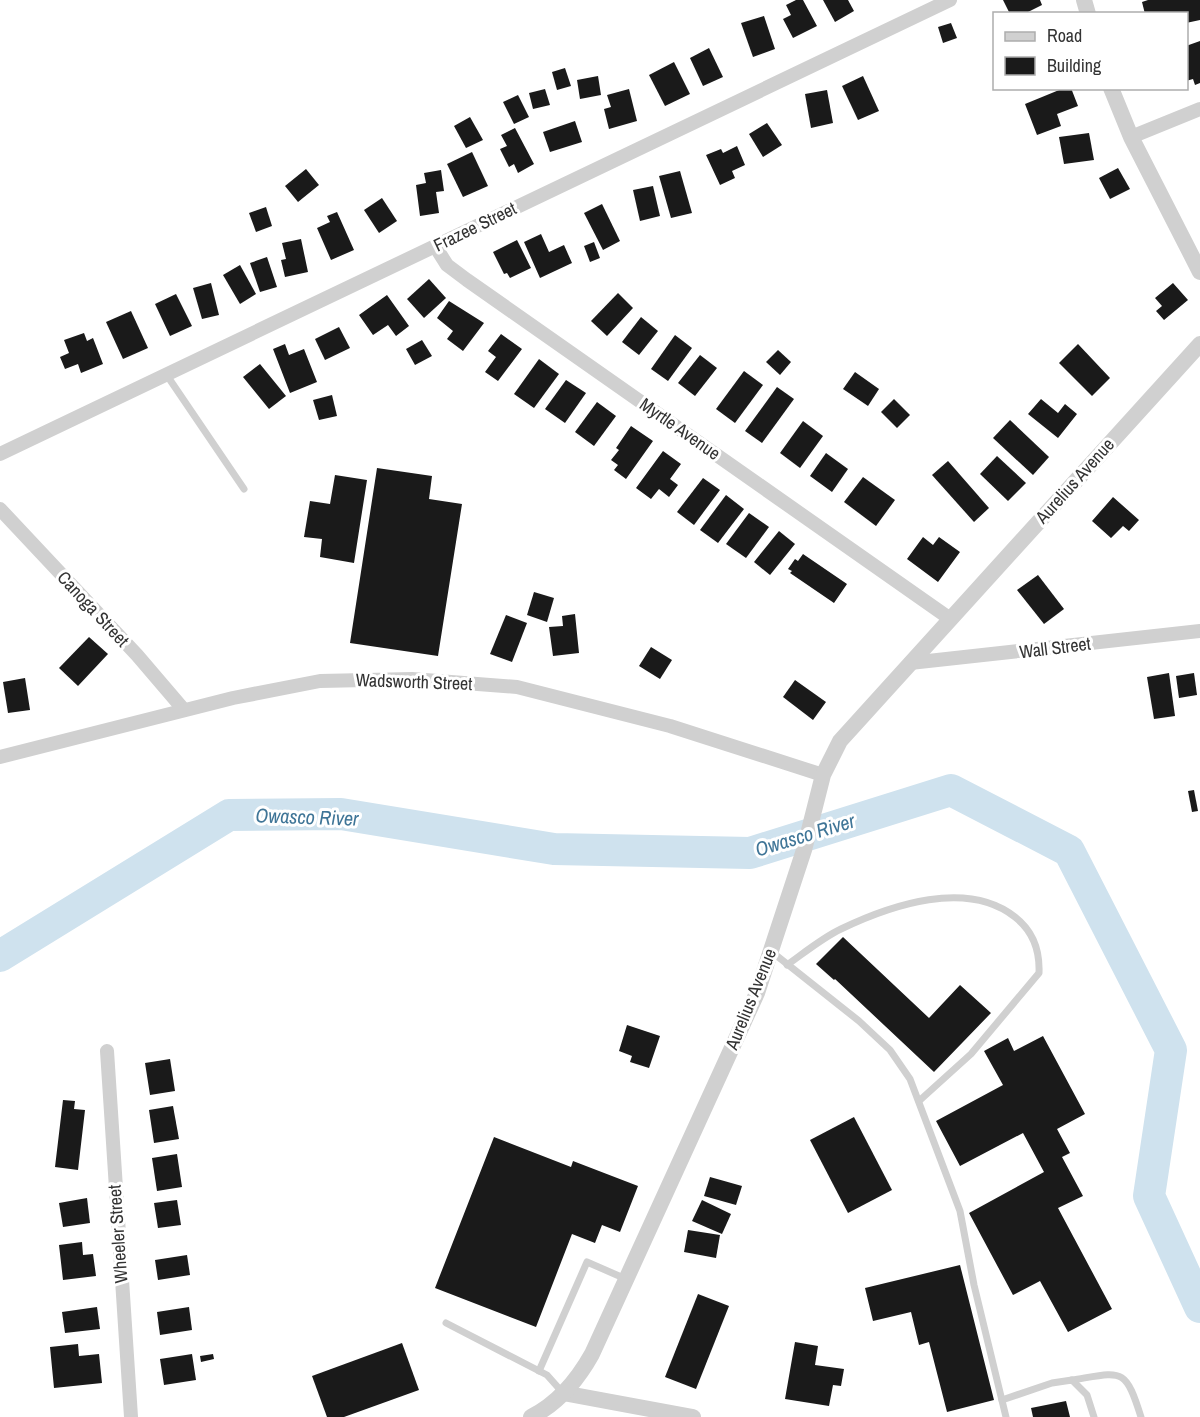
<svg xmlns="http://www.w3.org/2000/svg" width="1200" height="1417" font-family="'Archivo Narrow',sans-serif">
	<style>
		.lines { fill: none; stroke-linecap: round; stroke-linejoin: round }
		.river { stroke: #cfe2ee; stroke-width: 32 }
		.building { fill: #1a1a1a }
		.service { stroke: #d0d0d0; stroke-width: 7 }
		.minor { stroke: #d0d0d0; stroke-width: 14 }
		.tertiary { stroke: #d0d0d0; stroke-width: 16 }
		.labels { text-anchor: middle; stroke-width: 6; stroke-linejoin: round; paint-order: stroke }
		.street-label { font-size: 18px; fill: #333; stroke: #fff }
		.water-label { font-size: 20px; font-style: italic; fill: #3f7597; stroke: #fff }
	</style>
	<rect width="100%" height="100%" fill="#fff"/>
	<g class="lines">
		<polyline class="river" points="0,956 229,815 341,814 554,849 750,853 951,790 1069,851 1171,1050 1149,1196 1200,1307"/>
	</g>
	<g class="building">
		<polygon points="796,0 803,0 817,26 793,38 783,19 791,15 786,5"/>
		<polygon points="823,0 848,0 854,11 835,22"/>
		<polygon points="1003,0 1040,0 1042,5 1024,14 1010,14"/>
		<polygon points="1148,0 1200,0 1200,20 1186,23 1186,14 1145,14 1142,2"/>
		<polygon points="764,16 775,49 753,57 741,23"/>
		<polygon points="951,23 957,38 943,43 938,27"/>
		<polygon points="1200,41 1200,83 1195,85 1193,79 1186,81 1186,46"/>
		<polygon points="709,48 723,77 703,86 690,58"/>
		<polygon points="674,62 690,94 665,106 649,75"/>
		<polygon points="565,68 571,86 557,90 552,72"/>
		<polygon points="598,76 601,95 580,99 577,80"/>
		<polygon points="863,76 879,111 858,120 842,86"/>
		<polygon points="1064,88 1071,88 1078,106 1057,114 1061,126 1037,135 1025,104"/>
		<polygon points="545,89 550,105 533,109 529,93"/>
		<polygon points="629,89 637,121 609,129 604,109 611,107 607,95"/>
		<polygon points="827,90 833,123 811,128 805,94"/>
		<polygon points="518,95 529,117 514,124 503,102"/>
		<polygon points="470,117 483,140 466,148 454,126"/>
		<polygon points="575,121 582,142 550,152 543,132"/>
		<polygon points="767,123 782,145 763,157 749,134"/>
		<polygon points="515,128 534,164 518,173 514,164 509,167 500,149 507,146 501,135"/>
		<polygon points="1089,133 1094,160 1064,164 1059,137"/>
		<polygon points="737,146 745,165 732,171 735,178 720,185 706,155 721,149 723,153"/>
		<polygon points="472,152 488,186 463,197 447,164"/>
		<polygon points="1118,168 1130,189 1110,199 1099,178"/>
		<polygon points="306,169 319,185 298,202 285,186"/>
		<polygon points="441,170 444,191 436,192 439,213 420,216 416,185 426,183 424,173"/>
		<polygon points="680,171 692,213 671,218 659,176"/>
		<polygon points="653,186 660,216 640,221 633,190"/>
		<polygon points="382,198 397,221 379,233 364,210"/>
		<polygon points="602,204 620,241 603,250 584,213"/>
		<polygon points="266,207 272,226 256,232 249,213"/>
		<polygon points="337,212 354,250 331,260 317,228 330,222 327,216"/>
		<polygon points="541,234 549,252 564,245 572,263 540,278 524,242"/>
		<polygon points="301,239 308,272 285,277 281,260 286,259 282,243"/>
		<polygon points="517,240 531,268 510,278 507,273 504,274 493,252"/>
		<polygon points="594,242 600,258 590,262 584,246"/>
		<polygon points="267,257 277,287 260,292 250,263"/>
		<polygon points="240,265 256,294 240,304 223,275"/>
		<polygon points="429,279 446,298 424,318 407,299"/>
		<polygon points="211,283 219,315 202,319 193,288"/>
		<polygon points="1173,283 1188,300 1164,320 1156,311 1162,306 1155,298"/>
		<polygon points="618,293 633,308 607,336 591,321"/>
		<polygon points="176,294 192,326 170,336 155,304"/>
		<polygon points="387,295 409,326 396,336 388,325 373,335 359,315"/>
		<polygon points="449,301 484,323 463,351 447,339 453,331 437,318"/>
		<polygon points="131,311 148,348 123,359 106,322"/>
		<polygon points="641,317 658,331 639,355 622,342"/>
		<polygon points="339,327 350,348 325,360 315,339"/>
		<polygon points="84,333 87,341 93,338 103,364 81,373 78,364 65,369 60,357 69,353 64,340"/>
		<polygon points="501,334 522,349 498,381 485,372 496,357 488,351"/>
		<polygon points="675,335 692,348 668,381 651,369"/>
		<polygon points="422,340 432,356 415,365 406,349"/>
		<polygon points="285,344 289,355 304,349 317,382 290,393 273,349"/>
		<polygon points="1078,344 1110,378 1092,396 1059,363"/>
		<polygon points="778,350 791,362 780,375 766,362"/>
		<polygon points="700,355 717,368 695,396 678,383"/>
		<polygon points="539,359 559,374 534,408 514,394"/>
		<polygon points="260,364 286,396 269,409 243,377"/>
		<polygon points="744,371 763,385 735,423 716,409"/>
		<polygon points="855,372 879,389 868,406 843,389"/>
		<polygon points="566,380 586,393 565,423 545,409"/>
		<polygon points="777,387 794,399 762,443 745,431"/>
		<polygon points="332,395 337,416 319,420 313,400"/>
		<polygon points="894,399 910,415 897,428 881,412"/>
		<polygon points="1041,399 1058,413 1065,404 1077,414 1058,438 1028,414"/>
		<polygon points="597,402 616,416 594,446 575,432"/>
		<polygon points="1010,420 1049,457 1033,475 993,438"/>
		<polygon points="803,421 823,436 800,468 780,453"/>
		<polygon points="631,426 653,441 626,479 614,470 618,465 611,460 619,450 616,448"/>
		<polygon points="663,451 681,464 670,479 678,485 669,497 659,489 651,499 636,488"/>
		<polygon points="826,453 848,469 832,492 810,476"/>
		<polygon points="997,456 1026,483 1008,501 980,474"/>
		<polygon points="948,461 989,508 974,522 932,475"/>
		<polygon points="377,468 432,476 429,499 462,504 438,656 350,643"/>
		<polygon points="335,475 367,480 354,563 320,557 322,539 304,537 310,501 330,504"/>
		<polygon points="863,477 895,500 876,526 844,502"/>
		<polygon points="703,478 720,490 694,525 677,512"/>
		<polygon points="726,495 744,509 718,543 700,530"/>
		<polygon points="1113,497 1139,520 1129,531 1123,526 1111,538 1092,521"/>
		<polygon points="749,513 769,527 746,558 726,544"/>
		<polygon points="779,531 795,544 770,575 754,562"/>
		<polygon points="923,537 933,545 939,537 960,552 938,582 907,559"/>
		<polygon points="803,554 847,584 834,603 790,573 792,571 788,569 795,559 798,561"/>
		<polygon points="1038,575 1064,609 1044,624 1017,590"/>
		<polygon points="534,592 554,598 547,622 527,615"/>
		<polygon points="575,614 579,653 553,656 549,627 563,626 562,616"/>
		<polygon points="506,615 527,623 512,662 490,654"/>
		<polygon points="89,637 108,654 78,686 59,668"/>
		<polygon points="651,647 672,660 660,679 639,666"/>
		<polygon points="1169,673 1175,716 1154,719 1147,677"/>
		<polygon points="1194,673 1197,695 1179,698 1176,676"/>
		<polygon points="25,678 30,710 8,713 3,682"/>
		<polygon points="795,680 826,702 813,720 783,697"/>
		<polygon points="1194,790 1198,811 1192,812 1188,791"/>
		<polygon points="843,937 929,1018 960,985 991,1013 934,1072 835,979 834,980 816,964"/>
		<polygon points="627,1025 660,1036 649,1068 630,1062 632,1056 619,1051"/>
		<polygon points="1043,1036 1085,1114 1057,1129 1070,1153 1062,1157 1083,1196 1058,1208 1112,1309 1068,1332 1040,1281 1013,1295 969,1213 1044,1172 1023,1133 960,1166 936,1121 1003,1085 984,1051 1008,1038 1014,1051"/>
		<polygon points="170,1059 175,1091 150,1095 145,1063"/>
		<polygon points="63,1100 75,1101 74,1109 85,1110 78,1170 55,1167"/>
		<polygon points="173,1106 179,1139 154,1143 149,1110"/>
		<polygon points="854,1117 892,1190 848,1213 810,1140"/>
		<polygon points="494,1137 571,1167 573,1161 638,1186 620,1232 602,1225 595,1243 572,1234 536,1327 435,1288"/>
		<polygon points="177,1154 182,1187 157,1191 152,1158"/>
		<polygon points="710,1177 742,1186 736,1205 704,1196"/>
		<polygon points="87,1198 90,1223 63,1227 59,1203"/>
		<polygon points="177,1200 181,1225 158,1228 154,1203"/>
		<polygon points="702,1200 731,1214 722,1234 692,1221"/>
		<polygon points="688,1230 720,1235 716,1258 684,1252"/>
		<polygon points="82,1242 83,1255 93,1254 96,1276 63,1280 59,1245"/>
		<polygon points="187,1255 190,1275 158,1280 155,1260"/>
		<polygon points="960,1265 994,1400 947,1412 929,1342 919,1345 911,1312 873,1321 865,1288"/>
		<polygon points="698,1294 729,1306 696,1389 665,1377"/>
		<polygon points="97,1307 100,1329 65,1333 62,1312"/>
		<polygon points="189,1307 192,1330 160,1335 157,1312"/>
		<polygon points="795,1342 818,1346 815,1365 844,1369 841,1386 833,1385 829,1406 785,1399"/>
		<polygon points="402,1343 419,1390 344,1417 327,1417 312,1376"/>
		<polygon points="78,1344 79,1356 99,1354 102,1383 54,1388 50,1347"/>
		<polygon points="192,1354 196,1380 164,1385 160,1359"/>
		<polygon points="213,1354 214,1359 201,1362 200,1356"/>
		<polygon points="1066,1401 1070,1417 1033,1417 1031,1408"/>
	</g>
	<g class="lines">
		<g class="service">
			<polyline points="166,374 244,489"/>
			<polyline points="772,952 859,1021 890,1050 910,1079 960,1211 974,1285 1006,1417"/>
			<path d="M787 965C804 953 822 938 841 929 891 905 967 879 1015 917 1033 931 1040 949 1039 973L971 1054 919 1101"/>
			<polyline points="446,1323 547,1375 563,1393"/>
			<polyline points="539,1371 587,1262 626,1279"/>
			<path d="M1072 1380C1122 1372 1125 1366 1141 1417"/>
			<polyline points="1002,1400 1052,1383 1072,1380 1087,1395 1094,1417"/>
		</g>
		<g class="minor">
			<polyline points="1131,137 1200,109"/>
			<polyline points="435,246 447,265 467,280 949,618"/>
			<polyline points="0,454 950,0"/>
			<polyline points="0,509 137,655 184,710"/>
			<polyline points="910,663 1200,631"/>
			<polyline points="0,757 233,698 320,681 412,679 517,687 670,726 823,775"/>
			<polyline points="107,1051 131,1417"/>
		</g>
		<g class="tertiary">
			<polyline points="1084,0 1088,14"/>
			<polyline points="1111,88 1131,137 1200,272"/>
			<polyline points="563,1393 693,1417"/>
			<path d="M531 1417C557 1404 578 1379 592 1354L757 993 804 850 823 775 840 741 1200 344"/>
		</g>
	</g>
	<g class="labels">
		<g class="street-label">
			<text transform="translate(475 227) rotate(-26)" y="6">Frazee Street</text>
			<text transform="translate(680 429) rotate(35)" y="6">Myrtle Avenue</text>
			<text transform="translate(1075 481) rotate(-48)" y="6">Aurelius Avenue</text>
			<text transform="translate(93 609) rotate(47)" y="6">Canoga Street</text>
			<text transform="translate(1055 648) rotate(-7)" y="6">Wall Street</text>
			<text transform="translate(414 682) rotate(2)" y="6">Wadsworth Street</text>
			<text transform="translate(751 999) rotate(-68)" y="6">Aurelius Avenue</text>
			<text transform="translate(118 1234) rotate(-94)" y="6">Wheeler Street</text>
		</g>
		<g class="water-label">
			<text transform="translate(307 817) rotate(2)" y="7">Owasco River</text>
			<text transform="translate(805 835) rotate(-17)" y="7">Owasco River</text>
		</g>
	</g>
	<rect x="993" y="12" width="195" height="78" fill="#ffffff" stroke="#adadad" stroke-width="1.5"/>
	<rect x="1005" y="32" width="30" height="9" fill="#d0d0d0" stroke="#adadad" stroke-width="1.5"/>
	<text x="1047" y="42" font-size="18" fill="#333333">Road</text>
	<rect x="1005" y="57" width="30" height="18" fill="#1a1a1a" stroke="#adadad" stroke-width="1.5"/>
	<text x="1047" y="72" font-size="18" fill="#333333">Building</text>
</svg>
